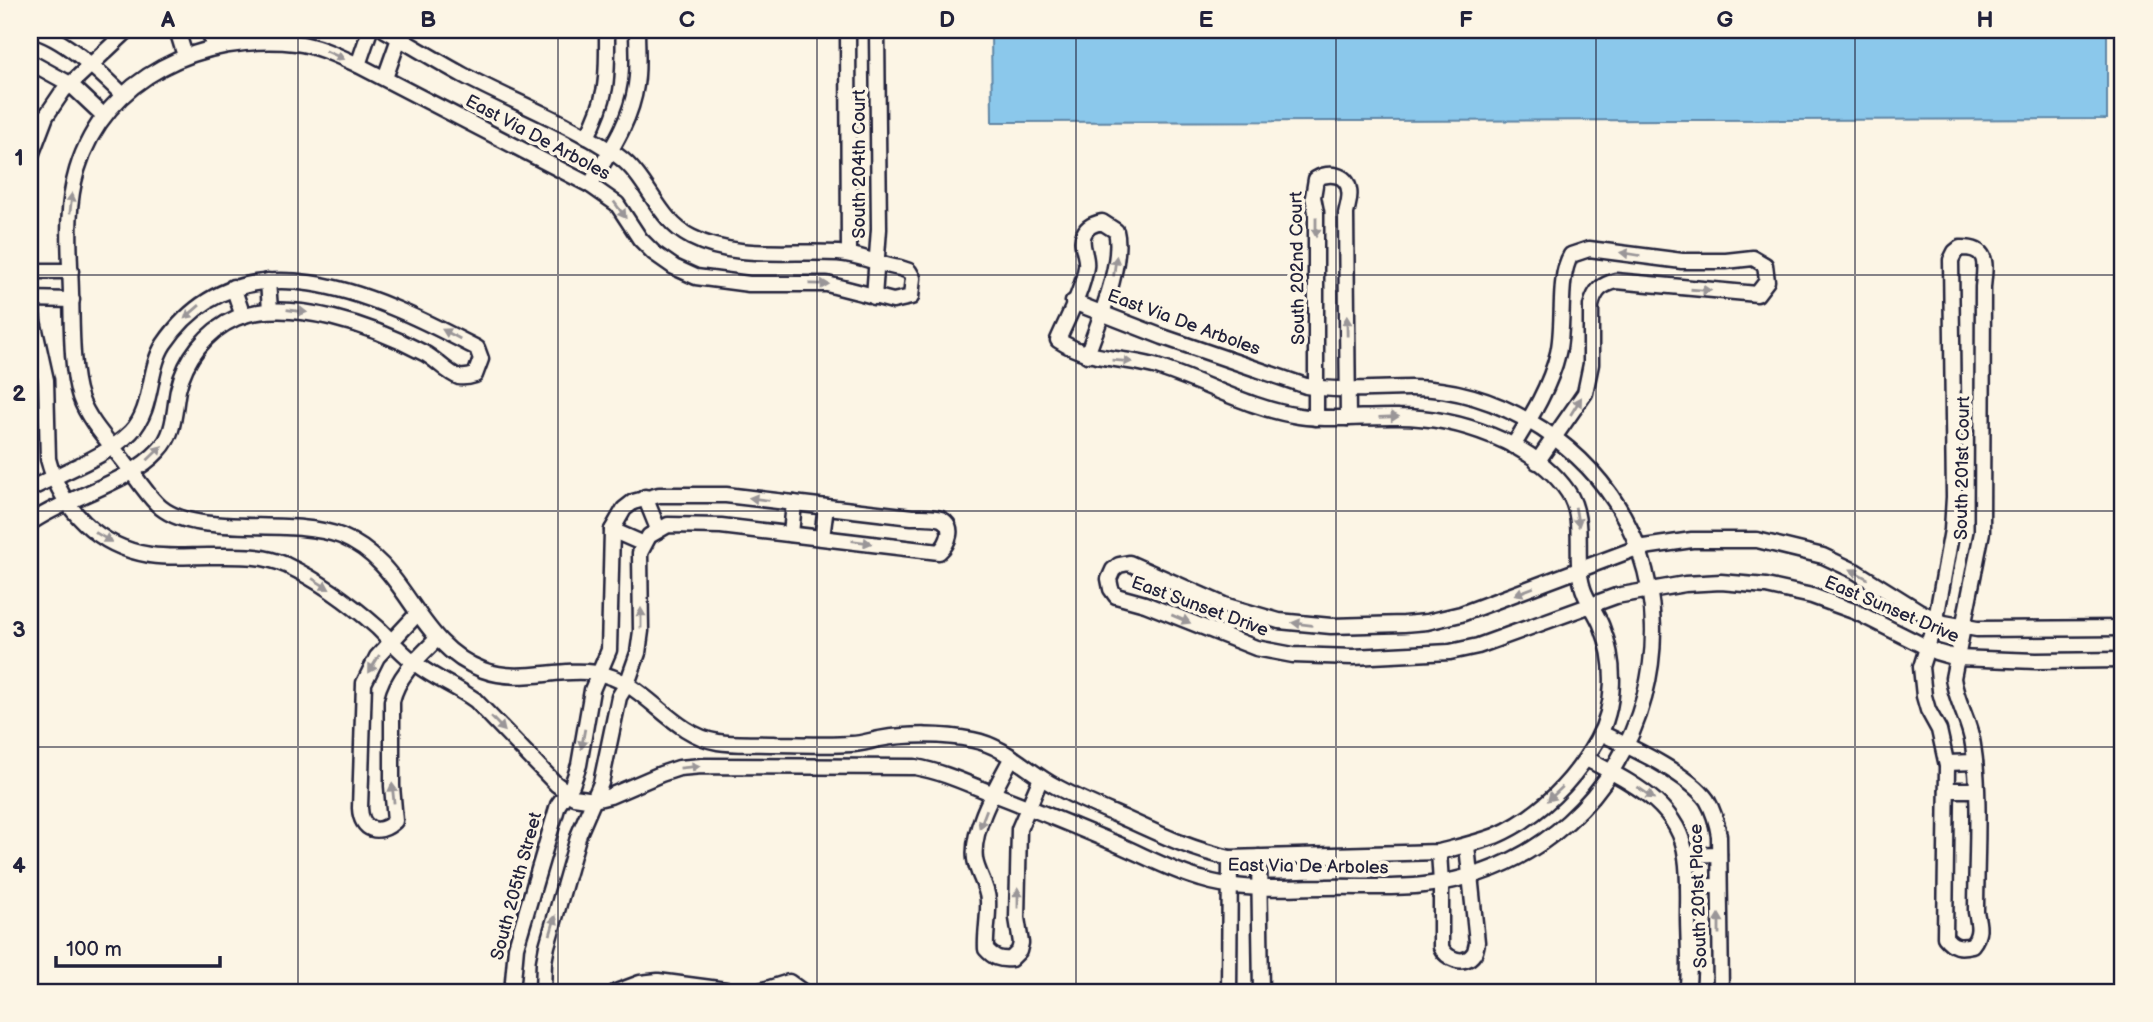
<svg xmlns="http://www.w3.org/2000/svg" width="2153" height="1022" font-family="'Balsamiq Sans',sans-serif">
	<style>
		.water { fill: #8bc8eb; stroke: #6186a5; stroke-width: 2 }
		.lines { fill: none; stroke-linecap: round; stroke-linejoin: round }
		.street-casing { stroke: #22223b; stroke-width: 19 }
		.street { stroke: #fcf5e5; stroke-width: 14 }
		.oneway { fill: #9a9698 }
		.grid { fill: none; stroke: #22223b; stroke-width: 2; stroke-opacity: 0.55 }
		.labels { text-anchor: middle; stroke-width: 7; stroke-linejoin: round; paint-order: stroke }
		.street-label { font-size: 18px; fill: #22223b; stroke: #fcf5e5 }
		.neatline { fill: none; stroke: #22223b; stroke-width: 2.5 }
		.grid-label { font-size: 23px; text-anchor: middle; font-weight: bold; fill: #22223b }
	</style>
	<rect width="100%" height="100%" fill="#fcf5e5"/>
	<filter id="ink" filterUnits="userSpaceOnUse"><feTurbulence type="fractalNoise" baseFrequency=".0143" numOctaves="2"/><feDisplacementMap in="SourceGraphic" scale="14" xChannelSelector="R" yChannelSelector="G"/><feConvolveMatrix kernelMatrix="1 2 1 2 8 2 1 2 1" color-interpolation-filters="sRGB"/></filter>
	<g filter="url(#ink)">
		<polygon class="water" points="991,30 2107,30 2107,119 992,122"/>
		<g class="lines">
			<g class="street-casing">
				<g id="street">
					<path d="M30 30C60 34 102 74 123 95"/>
					<polyline points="177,30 185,56"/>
					<polyline points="209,30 214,47"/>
					<path d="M385 30C411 45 437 61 463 75 514 102 570 123 618 156 649 178 657 220 691 237 735 260 791 250 838 253 859 254 879 265 900 268L909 271 913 278 911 297 893 301 827 284H749L696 277 674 267 654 253 640 239 617 204 590 185 358 65C338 56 318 46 296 43 203 33 105 76 77 170 65 210 70 252 71 293 72 322 71 370 80 397 88 420 107 440 122 459 134 474 144 491 157 504 192 540 290 516 341 536 409 564 414 644 483 670 521 684 558 667 596 673 645 680 669 734 718 742 736 745 756 743 775 744 800 744 826 746 851 744 860 744 869 741 879 739 908 734 944 734 973 740 1005 746 1027 771 1055 786 1077 798 1101 808 1124 818 1159 834 1192 850 1230 858L1439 852C1458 847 1476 843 1495 836 1539 817 1574 781 1597 740 1616 706 1616 662 1602 627 1598 616 1590 605 1585 594 1571 561 1588 522 1568 492 1534 442 1456 417 1399 417 1366 416 1332 421 1299 416 1247 408 1203 381 1154 366 1118 356 1092 362 1058 340 1068 317 1082 292 1086 267 1088 256 1079 244 1084 234 1087 226 1094 224 1102 222L1116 231C1124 263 1098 323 1087 355"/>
					<polyline points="848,30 849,254"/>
					<polyline points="30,62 70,84 104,116"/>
					<polyline points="358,65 370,30"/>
					<polyline points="385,78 402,30"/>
					<path d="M587 137C609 93 607 78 607 30"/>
					<polyline points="30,158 46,116 63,91 128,30"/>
					<path d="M590 185C608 154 631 122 636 85 639 67 637 48 637 30"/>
					<path d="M1960 248C1990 247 1985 265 1983 287L1982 532 1953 678C1956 702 1970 721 1973 745 1981 795 1976 860 1976 912 1979 925 1981 934 1972 945 1959 948 1953 947 1945 937L1947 766 1939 730 1928 710 1924 696 1921 667 1936 619 1952 530 1954 497 1951 260 1955 252Z"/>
					<polyline points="30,271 71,271"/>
					<path d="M30 276 33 321 46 380 48 459C61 509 98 547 150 555 169 558 189 556 208 556 235 556 261 554 286 565 320 581 350 603 378 628 390 640 402 653 416 664 435 679 456 686 475 700L556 784 574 797 594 800 610 796 661 774 679 768 702 766 915 767C944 772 968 784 994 794 1036 810 1077 827 1117 844 1145 856 1172 871 1201 879 1241 892 1285 887 1326 887 1358 886 1392 889 1424 885 1656 860 1740 561 1542 429 1503 404 1458 388 1411 388 1376 388 1341 392 1306 386L1163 337 1073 302"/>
					<polyline points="268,281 270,310"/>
					<polyline points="233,287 243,316"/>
					<polyline points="874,297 879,229 877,30"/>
					<polyline points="30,299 72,300"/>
					<path d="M1316 418V212L1313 197 1316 179C1328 172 1347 173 1349 190 1351 198 1347 207 1346 214L1348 418"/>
					<path d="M1513 446C1531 417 1550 387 1558 353 1565 324 1557 278 1571 255L1589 249 1682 261H1726L1753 258 1765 265 1767 281 1757 294 1616 281C1601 285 1595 290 1591 306V364L1585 393 1537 462"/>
					<path d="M30 489C62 472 106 457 131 432 154 408 147 370 164 344 241 231 375 295 469 344L477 348 481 359 475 375C469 377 465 378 459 377 447 373 436 359 424 353 375 327 290 296 236 318 206 331 185 359 178 390 174 411 175 434 159 450 128 484 68 496 30 523"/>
					<polyline points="645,497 658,529"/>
					<polyline points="612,530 644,544"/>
					<polyline points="791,534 794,503"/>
					<polyline points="822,537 826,507"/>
					<path d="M418 613 377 657 364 683 360 808C361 831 379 836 395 821L392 786V701C398 675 419 657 437 639"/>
					<polyline points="2123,628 1977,629 1944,623 1919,611 1855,571 1823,556 1757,540 1692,540 1637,548 1461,614 1427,622 1404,624 1331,626 1279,621 1224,605 1129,563 1119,565 1113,570 1109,579 1111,589 1116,596 1145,604 1256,648 1293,655 1353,657 1450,652 1478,646 1616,596 1685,584 1721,582 1766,586 1812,596 1856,612 1936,652 1957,658 2036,661 2123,660"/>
					<path d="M1601 733C1630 747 1689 774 1707 800 1714 812 1717 823 1719 836L1721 992"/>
					<path d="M1012 757C998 784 971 828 975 859 977 873 987 885 988 900 989 917 985 933 986 949 994 958 1000 960 1011 959L1019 951 1021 943 1017 918 1019 829 1041 778"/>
					<path d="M1587 759C1629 782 1679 803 1686 857 1689 876 1688 897 1688 916 1688 941 1691 968 1687 992"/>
					<polyline points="1947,763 1975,762"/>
					<polyline points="1947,790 1976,790"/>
					<path d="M1439 852 1441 883V947C1446 959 1465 967 1474 953 1475 953 1477 943 1477 942L1467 846"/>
					<polyline points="1686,855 1719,854"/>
					<polyline points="1259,857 1261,992"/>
					<polyline points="1688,886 1719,886"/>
					<path d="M512 992 516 947 558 805 572 785 579 765 592 690 609 650 612 530 624 509 633 502 659 495H726L912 517C920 517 933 516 941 519 956 526 948 544 939 552L721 526 668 525 649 536 640 553 641 631 638 653 627 684 619 697 601 783 579 834 547 946 544 962 543 992"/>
					<polyline points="616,992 640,983 658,981 741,992 757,992 789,982 803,992"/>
					<polyline points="1229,992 1230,858"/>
				</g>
			</g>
			<use href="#street" class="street"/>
		</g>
		<defs><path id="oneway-solid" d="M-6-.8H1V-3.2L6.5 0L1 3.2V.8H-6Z" transform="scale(1.75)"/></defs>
		<g class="oneway">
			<use href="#oneway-solid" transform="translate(335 55) rotate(24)"/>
			<use href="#oneway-solid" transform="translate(71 203) rotate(-84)"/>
			<use href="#oneway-solid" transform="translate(620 210) rotate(54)"/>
			<use href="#oneway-solid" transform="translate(1316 227) rotate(90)"/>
			<use href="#oneway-solid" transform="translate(1630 254) rotate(-171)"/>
			<use href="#oneway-solid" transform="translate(1115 266) rotate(-82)"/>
			<use href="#oneway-solid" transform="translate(819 284) rotate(1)"/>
			<use href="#oneway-solid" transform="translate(1701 290) rotate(4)"/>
			<use href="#oneway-solid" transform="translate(297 311) rotate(8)"/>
			<use href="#oneway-solid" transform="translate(192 312) rotate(139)"/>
			<use href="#oneway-solid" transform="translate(1347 326) rotate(-91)"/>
			<use href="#oneway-solid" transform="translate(451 334) rotate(-152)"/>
			<use href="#oneway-solid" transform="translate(1122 361) rotate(5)"/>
			<use href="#oneway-solid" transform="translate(1576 406) rotate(-58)"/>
			<use href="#oneway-solid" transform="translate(1389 417) rotate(-2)"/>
			<use href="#oneway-solid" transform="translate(155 453) rotate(-44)"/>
			<use href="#oneway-solid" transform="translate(759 499) rotate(-173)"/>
			<use href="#oneway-solid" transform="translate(1577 517) rotate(80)"/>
			<use href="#oneway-solid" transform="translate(103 537) rotate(31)"/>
			<use href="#oneway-solid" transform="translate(862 542) rotate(7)"/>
			<use href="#oneway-solid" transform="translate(1859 574) rotate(-151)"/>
			<use href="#oneway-solid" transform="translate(321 584) rotate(32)"/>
			<use href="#oneway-solid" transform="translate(1524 591) rotate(159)"/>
			<use href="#oneway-solid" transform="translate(641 618) rotate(-90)"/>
			<use href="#oneway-solid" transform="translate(1181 619) rotate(23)"/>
			<use href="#oneway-solid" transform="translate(1302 624) rotate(-173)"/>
			<use href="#oneway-solid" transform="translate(374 664) rotate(121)"/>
			<use href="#oneway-solid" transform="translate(498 724) rotate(46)"/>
			<use href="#oneway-solid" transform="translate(583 739) rotate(100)"/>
			<use href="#oneway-solid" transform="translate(690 767) rotate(-6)"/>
			<use href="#oneway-solid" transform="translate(393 793) rotate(-96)"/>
			<use href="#oneway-solid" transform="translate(1646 793) rotate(35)"/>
			<use href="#oneway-solid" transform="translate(1555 794) rotate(137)"/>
			<use href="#oneway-solid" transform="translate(983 819) rotate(111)"/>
			<use href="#oneway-solid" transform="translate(1018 898) rotate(-90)"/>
			<use href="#oneway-solid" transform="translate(1719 924) rotate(-90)"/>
			<use href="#oneway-solid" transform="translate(553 925) rotate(-74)"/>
		</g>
	</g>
	<path class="grid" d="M298 30V992M558 30V992M817 30V992M1076 30V992M1336 30V992M1596 30V992M1855 30V992M30 275H2123M30 511H2123M30 747H2123"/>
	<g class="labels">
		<g class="street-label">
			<text transform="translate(538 137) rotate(28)" y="6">East Via De Arboles</text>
			<text transform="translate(859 164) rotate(-90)" y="6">South 204th Court</text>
			<text transform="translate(1297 268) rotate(-91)" y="6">South 202nd Court</text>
			<text transform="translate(1184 322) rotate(20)" y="6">East Via De Arboles</text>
			<text transform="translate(1962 468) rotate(-89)" y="6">South 201st Court</text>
			<text transform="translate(1200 606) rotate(20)" y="6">East Sunset Drive</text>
			<text transform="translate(1892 609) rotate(23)" y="6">East Sunset Drive</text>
			<text transform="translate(1308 866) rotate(1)" y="6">East Via De Arboles</text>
			<text transform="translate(516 886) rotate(-75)" y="6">South 205th Street</text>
			<text transform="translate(1698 896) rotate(-92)" y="6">South 201st Place</text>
		</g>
	</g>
	<rect width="2153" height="1022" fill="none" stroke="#fcf5e5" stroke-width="77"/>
	<path d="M56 956v10h164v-10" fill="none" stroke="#22223b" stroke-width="3.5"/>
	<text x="66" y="956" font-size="21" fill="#22223b" stroke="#fcf5e5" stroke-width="5" paint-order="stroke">100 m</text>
	<rect x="38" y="38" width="2076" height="946" class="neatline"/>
	<g class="grid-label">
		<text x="168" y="27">A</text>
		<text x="428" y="27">B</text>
		<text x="687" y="27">C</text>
		<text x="947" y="27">D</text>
		<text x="1206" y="27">E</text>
		<text x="1466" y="27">F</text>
		<text x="1725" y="27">G</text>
		<text x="1985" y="27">H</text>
		<text x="19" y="165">1</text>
		<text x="19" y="401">2</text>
		<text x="19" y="637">3</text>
		<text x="19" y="873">4</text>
	</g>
</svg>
